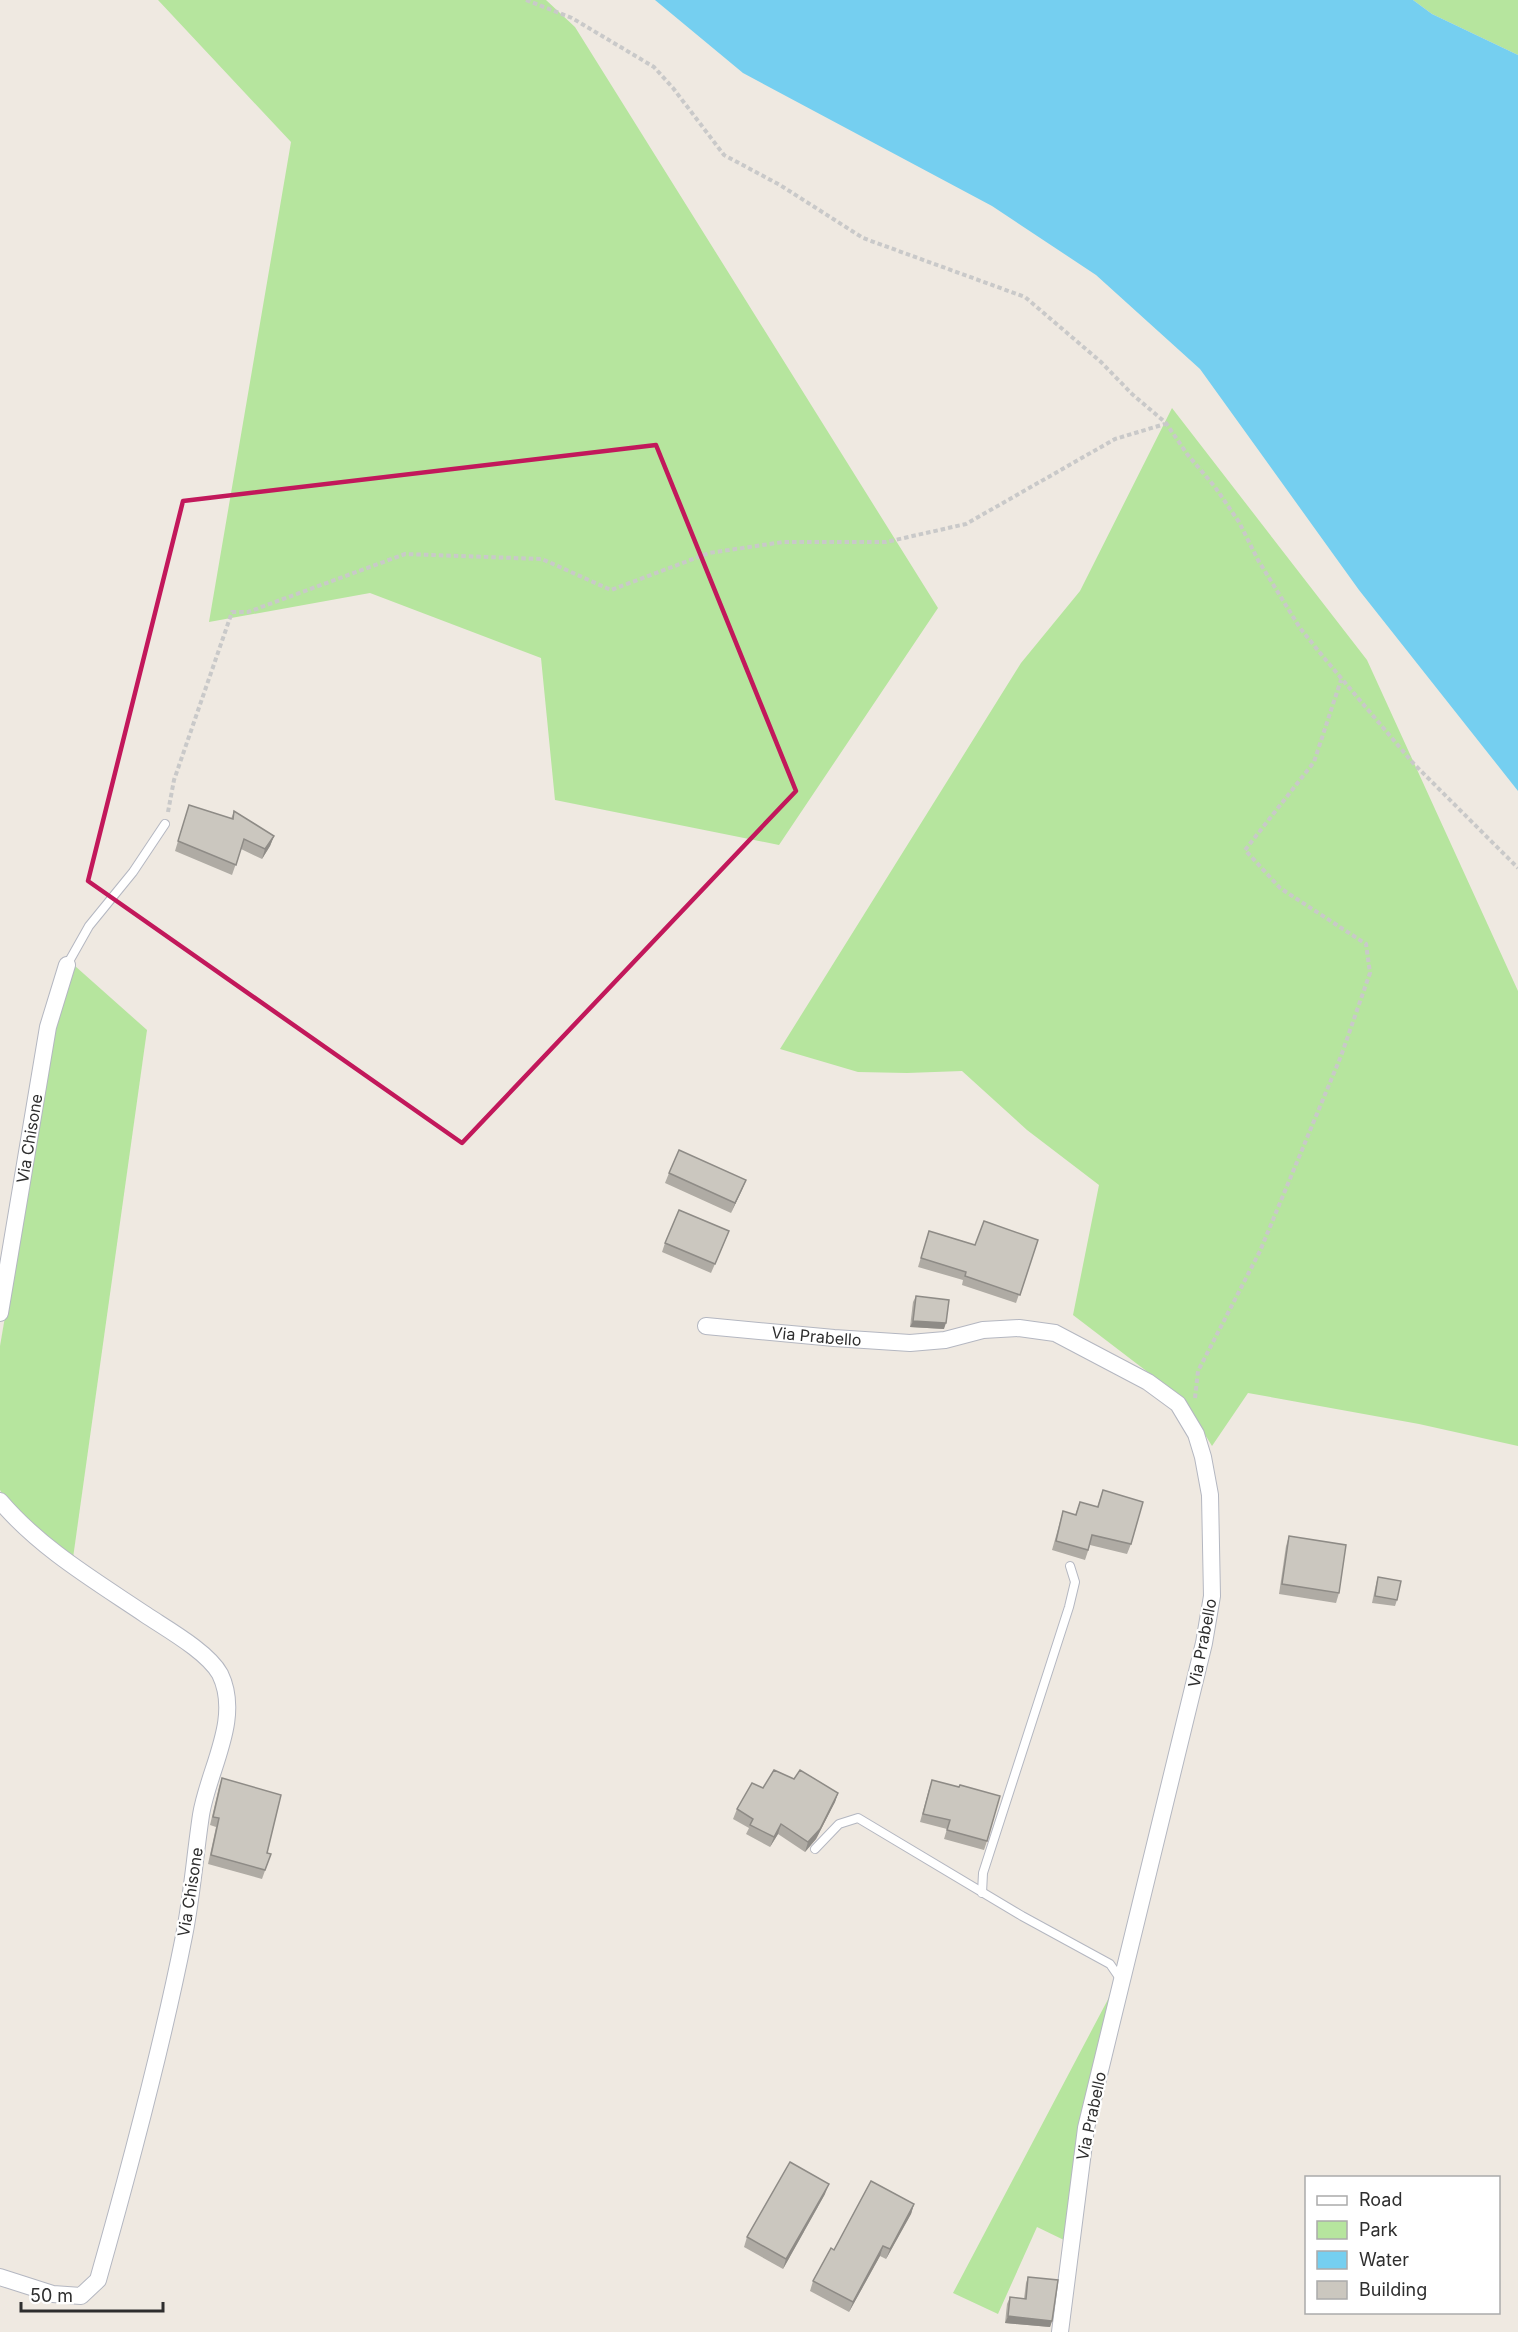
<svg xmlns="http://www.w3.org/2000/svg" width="1518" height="2332" font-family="Inter,sans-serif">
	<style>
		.green { fill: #b6e59e }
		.water { fill: #75cff0 }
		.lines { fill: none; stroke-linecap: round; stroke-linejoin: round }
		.lane-casing { stroke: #b4b7c1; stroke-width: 10 }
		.street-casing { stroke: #b4b7c1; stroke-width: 18 }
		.path { stroke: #c9c9c9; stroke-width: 4; stroke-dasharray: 4.5 3; stroke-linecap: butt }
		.lane { stroke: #fff; stroke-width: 8 }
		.street { stroke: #fff; stroke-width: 16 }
		.wall { fill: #afaba4 }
		.shaded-wall { fill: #8e8b86 }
		.building { fill: #cbc7bf; stroke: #8e8b86; stroke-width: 1.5 }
		.marked { fill: none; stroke: #c2185b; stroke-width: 4.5; stroke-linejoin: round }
		.labels { text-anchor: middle; stroke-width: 4.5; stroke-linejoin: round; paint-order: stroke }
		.street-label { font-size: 16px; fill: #2e2e2e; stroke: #fff }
	</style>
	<rect width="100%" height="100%" fill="#efe9e1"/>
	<g class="green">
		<polygon points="158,0 546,0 575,27 938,608 779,845 555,800 541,658 370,593 209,622 291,142"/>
		<polygon points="1413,0 1518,0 1518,55 1432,14"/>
		<polygon points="1172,408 1367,660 1518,991 1518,1446 1419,1424 1248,1393 1212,1446 1183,1399 1073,1315 1099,1185 1027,1130 962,1071 907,1073 858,1072 780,1049 1021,663 1080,591"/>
		<polygon points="75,966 147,1030 73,1558 8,1505 0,1490 0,1346 54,1030"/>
		<polygon points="1114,1988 1088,2084 1066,2241 1037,2227 998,2314 953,2293"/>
	</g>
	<polygon class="water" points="655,0 1413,0 1432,14 1518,55 1518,791 1359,590 1200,369 1096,275 992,206 743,73"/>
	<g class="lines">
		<g class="lane-casing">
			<g id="lane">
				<polyline points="67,965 89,926 133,872 165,824"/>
				<polyline points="815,1849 839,1824 858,1818 1022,1916 1110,1964 1121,1980"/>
				<polyline points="982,1893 983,1873 1069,1607 1075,1582 1070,1566"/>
			</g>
		</g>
		<g class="street-casing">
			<g id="street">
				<path id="s1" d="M0 1313 48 1027 67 965"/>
				<path id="s2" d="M706 1326 834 1338 910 1343 945 1340 983 1330 1019 1328 1055 1333 1148 1382 1178 1404 1196 1434 1203 1457 1210 1495 1212 1596 1204 1643 1086 2128 1060 2332"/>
				<path d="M0 1501C41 1549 94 1580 146 1615 167 1629 208 1652 220 1674 242 1719 208 1770 201 1815 195 1855 192 1896 184 1936 161 2052 130 2167 98 2280L81 2296 53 2294 0 2277"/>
			</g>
		</g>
		<g class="path">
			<polyline points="526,0 572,18 654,67 673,88 724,155 780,185 863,238 1025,297 1101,362 1132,394 1166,423 1187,454 1215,487 1239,522 1258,560 1300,628 1325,659 1413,763 1518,868"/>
			<polyline points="168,812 174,780 232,612 248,612 405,554 542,559 611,590 709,553 783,542 886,542 966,524 1115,439 1165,424"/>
			<polyline points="1195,1398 1198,1371 1260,1251 1341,1056 1370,973 1366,944 1280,888 1245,850 1314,762 1341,680"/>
		</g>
		<use href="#lane" class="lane"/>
		<use href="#street" class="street"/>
	</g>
	<g class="wall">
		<polygon points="189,805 231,819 234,811 274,836 270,846 262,859 241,849 232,875 175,851"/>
		<polygon points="669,1173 746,1180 731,1213 665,1183"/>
		<polygon points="929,1231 975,1245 1038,1240 1016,1303 962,1285 963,1280 918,1267"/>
		<polygon points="725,1241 711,1273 662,1252 665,1243"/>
		<polygon points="916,1296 944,1329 910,1327 913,1302"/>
		<polygon points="1103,1490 1131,1544 1127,1554 1090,1545 1085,1560 1052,1550 1063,1511 1075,1515 1080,1502 1097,1507"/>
		<polygon points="1289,1536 1339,1593 1336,1603 1279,1594 1286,1546"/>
		<polygon points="1378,1577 1397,1600 1395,1606 1372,1603 1376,1584"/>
		<polygon points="222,1778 267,1853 271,1854 262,1879 208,1864 216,1827 210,1825 219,1787"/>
		<polygon points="794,1779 838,1793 835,1802 816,1839 805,1852 778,1834 770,1847 746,1834 749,1828 733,1819 737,1809 763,1788"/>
		<polygon points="932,1780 987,1841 984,1850 944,1839 947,1829 920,1822 929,1789"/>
		<polygon points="825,2194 783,2269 744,2247 747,2237"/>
		<polygon points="914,2204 911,2214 886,2259 880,2256 849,2312 810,2291 813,2281 834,2250"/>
		<polygon points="1028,2277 1052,2321 1050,2327 1005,2323 1007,2304 1010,2297 1024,2299 1026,2283"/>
	</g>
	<g class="shaded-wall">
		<polygon points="274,836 270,846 262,859 265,849"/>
		<polygon points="746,1180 742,1190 731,1213 735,1203"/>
		<polygon points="913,1321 946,1323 944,1329 910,1327"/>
		<polygon points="838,1793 835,1802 816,1839 805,1852 808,1842"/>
		<polygon points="781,1824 778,1834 770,1847 774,1837"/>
		<polygon points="829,2184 825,2194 783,2269 786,2259"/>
		<polygon points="914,2204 911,2214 886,2259 890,2249"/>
		<polygon points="883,2246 880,2256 849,2312 853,2302"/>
		<polygon points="1008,2316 1052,2321 1050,2327 1005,2323"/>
	</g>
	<g class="building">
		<polygon points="189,805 233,819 234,811 274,836 265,849 244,839 236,865 178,841"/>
		<polygon points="679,1150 746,1180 735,1203 669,1173"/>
		<polygon points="679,1210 729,1231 715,1264 665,1243"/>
		<polygon points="984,1221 1038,1240 1020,1295 965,1276 966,1272 921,1258 929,1231 975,1245"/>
		<polygon points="916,1296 949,1300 946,1323 913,1321"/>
		<polygon points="1103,1490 1143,1502 1131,1544 1092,1535 1088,1550 1056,1541 1063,1511 1076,1515 1080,1502 1098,1507"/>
		<polygon points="1289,1536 1346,1545 1339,1593 1282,1584"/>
		<polygon points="1378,1577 1401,1581 1397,1600 1375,1596"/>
		<polygon points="774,1770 794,1779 800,1770 838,1793 820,1829 808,1842 781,1824 774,1837 750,1825 753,1819 737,1809 752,1783 763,1788"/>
		<polygon points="222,1778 281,1795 267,1853 271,1854 265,1870 211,1855 219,1818 213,1817"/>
		<polygon points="932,1780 959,1787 960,1785 1000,1796 987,1841 947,1830 950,1820 923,1814"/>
		<polygon points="790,2162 829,2184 786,2259 747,2237"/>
		<polygon points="871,2181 914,2204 890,2249 883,2246 853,2302 813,2281 831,2248 834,2250"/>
		<polygon points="1028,2277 1058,2280 1052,2321 1008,2316 1010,2297 1026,2299"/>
	</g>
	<path class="marked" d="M656 445 796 791 462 1143 88 881 183 501Z"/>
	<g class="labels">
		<g class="street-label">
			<text dy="6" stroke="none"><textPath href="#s1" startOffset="177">Via Chisone</textPath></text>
			<text dy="6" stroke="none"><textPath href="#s2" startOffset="111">Via Prabello</textPath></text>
			<text transform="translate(1202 1643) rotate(-79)" y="6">Via Prabello</text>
			<text transform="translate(190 1892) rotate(-81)" y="6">Via Chisone</text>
			<text transform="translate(1091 2116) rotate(-78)" y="6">Via Prabello</text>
		</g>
	</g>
	<rect x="1305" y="2176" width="195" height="138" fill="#ffffff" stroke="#ababab" stroke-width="1.5"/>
	<rect x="1317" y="2196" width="30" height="9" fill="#ffffff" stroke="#ababab" stroke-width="1.5"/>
	<text x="1359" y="2206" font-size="18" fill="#2e2e2e">Road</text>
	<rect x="1317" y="2221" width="30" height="18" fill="#b6e59e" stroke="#ababab" stroke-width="1.5"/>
	<text x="1359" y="2236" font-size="18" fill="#2e2e2e">Park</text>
	<rect x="1317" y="2251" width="30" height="18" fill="#75cff0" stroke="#ababab" stroke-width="1.5"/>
	<text x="1359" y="2266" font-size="18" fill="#2e2e2e">Water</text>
	<rect x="1317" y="2281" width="30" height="18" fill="#cbc7bf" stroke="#ababab" stroke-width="1.5"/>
	<text x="1359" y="2296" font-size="18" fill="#2e2e2e">Building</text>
	<path d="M21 2302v9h142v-9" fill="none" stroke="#2e2e2e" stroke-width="3"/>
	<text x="30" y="2302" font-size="18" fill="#2e2e2e" stroke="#ffffff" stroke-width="4.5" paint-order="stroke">50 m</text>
</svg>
